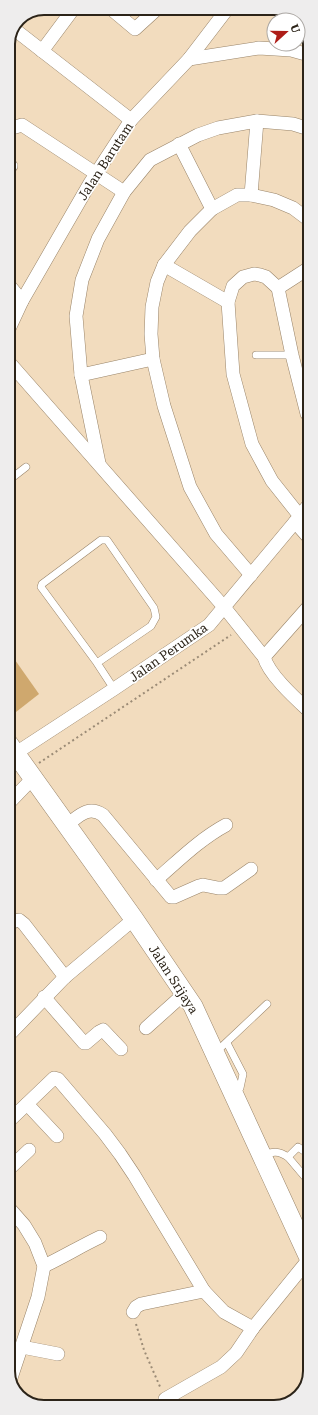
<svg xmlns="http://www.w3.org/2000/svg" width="318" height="1415" font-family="'Roboto Serif',serif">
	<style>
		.building { fill: #cfa86e }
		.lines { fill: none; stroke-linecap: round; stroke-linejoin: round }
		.lane-casing { stroke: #998469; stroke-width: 8 }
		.street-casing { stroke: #998469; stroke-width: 14 }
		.secondary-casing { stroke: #998469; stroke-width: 20 }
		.path { stroke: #9b8b76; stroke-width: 2; stroke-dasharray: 2 3; stroke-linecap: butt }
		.lane { stroke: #fff; stroke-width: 7 }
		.street { stroke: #fff; stroke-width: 13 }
		.secondary { stroke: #fff; stroke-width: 19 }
		.labels { text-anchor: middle; stroke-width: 3.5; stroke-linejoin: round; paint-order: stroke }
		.street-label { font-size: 13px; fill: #2c2419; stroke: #fff }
		.rim { fill: none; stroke: #2c2419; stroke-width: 2 }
	</style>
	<rect width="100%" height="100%" fill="#f2dcbe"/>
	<polygon class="building" points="8,650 39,694 16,712 8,702"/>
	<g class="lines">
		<g class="lane-casing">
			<g id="lane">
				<polyline points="256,355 292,355"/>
				<polyline points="8,481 26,467"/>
				<polyline points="97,663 151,626 156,617 154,608 107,540 101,540 42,584 41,587 97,663 114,689"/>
				<polyline points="227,1043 243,1074 240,1088 234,1093"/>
				<polyline points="215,1053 267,1004"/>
				<path d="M263 1155C273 1151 279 1151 288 1157"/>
				<polyline points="310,1155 298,1147 288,1157 310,1183"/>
			</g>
		</g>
		<g class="street-casing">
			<g id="street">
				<polyline points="110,8 135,29 158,8"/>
				<polyline points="14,29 131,120"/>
				<polyline points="42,51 74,8"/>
				<polyline points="189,59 259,48 291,50 309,55"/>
				<polyline points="8,132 12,128 22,125 124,192"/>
				<polyline points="179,144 212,209"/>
				<polyline points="8,163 11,166"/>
				<polyline points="251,195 257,121"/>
				<polyline points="164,265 228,302"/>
				<polyline points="8,284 22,301"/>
				<polyline points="278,288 309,268"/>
				<polyline points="8,331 22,301 90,183 131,120 189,59 228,8"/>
				<path d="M8 361 224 607 264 657C269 675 296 699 310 712"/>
				<polyline points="81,375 153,359"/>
				<polyline points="99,463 81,375 76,316 82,280 98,239 124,192 150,160 198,135 218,128 257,121 293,124 309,129"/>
				<polyline points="299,515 272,481 252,444 233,374 228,302 233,286 243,277 254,274 260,275 266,277 278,288 292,355 307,414 310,417"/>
				<polyline points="295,522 310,539"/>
				<polyline points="251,575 216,534 190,487 164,406 153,359 151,334 152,307 157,282 164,265 190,231 212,209 237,195 251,195 274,200 293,208 309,220"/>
				<polyline points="264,657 310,605"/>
				<polyline points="16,753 114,689 209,625 295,522 310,503"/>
				<polyline points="8,804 33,778"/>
				<path d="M67 825C79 816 88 805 103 815L171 897H174L199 886 203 885 218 888H224L251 869"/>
				<path d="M156 880C178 861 200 839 226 825"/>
				<polyline points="8,926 14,921 19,920 24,924 65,977"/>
				<polyline points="44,997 84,1043 86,1043 99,1032 103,1030 121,1049"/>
				<polyline points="146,1028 185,993"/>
				<polyline points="8,1036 65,977 134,919"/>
				<polyline points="27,1104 57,1136"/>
				<polyline points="9,1121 54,1078 58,1079 105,1134 120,1154 134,1175 204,1291"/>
				<polyline points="9,1169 29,1150"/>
				<polyline points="9,1208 24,1225 35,1243 44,1266 38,1297 10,1381"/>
				<path d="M44 1266C63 1257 81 1246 100 1237"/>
				<polyline points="133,1312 136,1307 141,1304 204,1291 224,1312 253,1328 309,1259"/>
				<polyline points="22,1347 58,1354"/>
				<polyline points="170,1407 165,1399 221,1367 236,1353 253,1328"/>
			</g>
		</g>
		<g class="secondary-casing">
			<polyline id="secondary" points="8,743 134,919 193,1006 310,1260"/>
		</g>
		<g class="path">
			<polyline points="39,763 231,635"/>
			<polyline points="136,1324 144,1350 161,1389"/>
		</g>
		<use href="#lane" class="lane"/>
		<use href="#street" class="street"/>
		<use href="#secondary" class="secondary"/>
	</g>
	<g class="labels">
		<g class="street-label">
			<text transform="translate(105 161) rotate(-57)" y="5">Jalan Barutam</text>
			<text transform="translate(168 652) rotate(-35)" y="5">Jalan Perumka</text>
			<text transform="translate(174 979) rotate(57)" y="5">Jalan Srijaya</text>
		</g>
	</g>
	<path d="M0 0H318V1415H0ZM44 15H274A29 29 0 0 1 303 44V1371A29 29 0 0 1 274 1400H44A29 29 0 0 1 15 1371V44A29 29 0 0 1 44 15Z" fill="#eeeded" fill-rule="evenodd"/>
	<path class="rim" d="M44 15H274A29 29 0 0 1 303 44V1371A29 29 0 0 1 274 1400H44A29 29 0 0 1 15 1371V44A29 29 0 0 1 44 15Z"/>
	<g transform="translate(286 32) rotate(69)"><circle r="19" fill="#ffffff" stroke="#aba7a3"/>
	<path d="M0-3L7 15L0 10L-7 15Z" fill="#ae1d18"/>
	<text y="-6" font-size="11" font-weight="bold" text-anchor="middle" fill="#2c2419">U</text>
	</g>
</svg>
